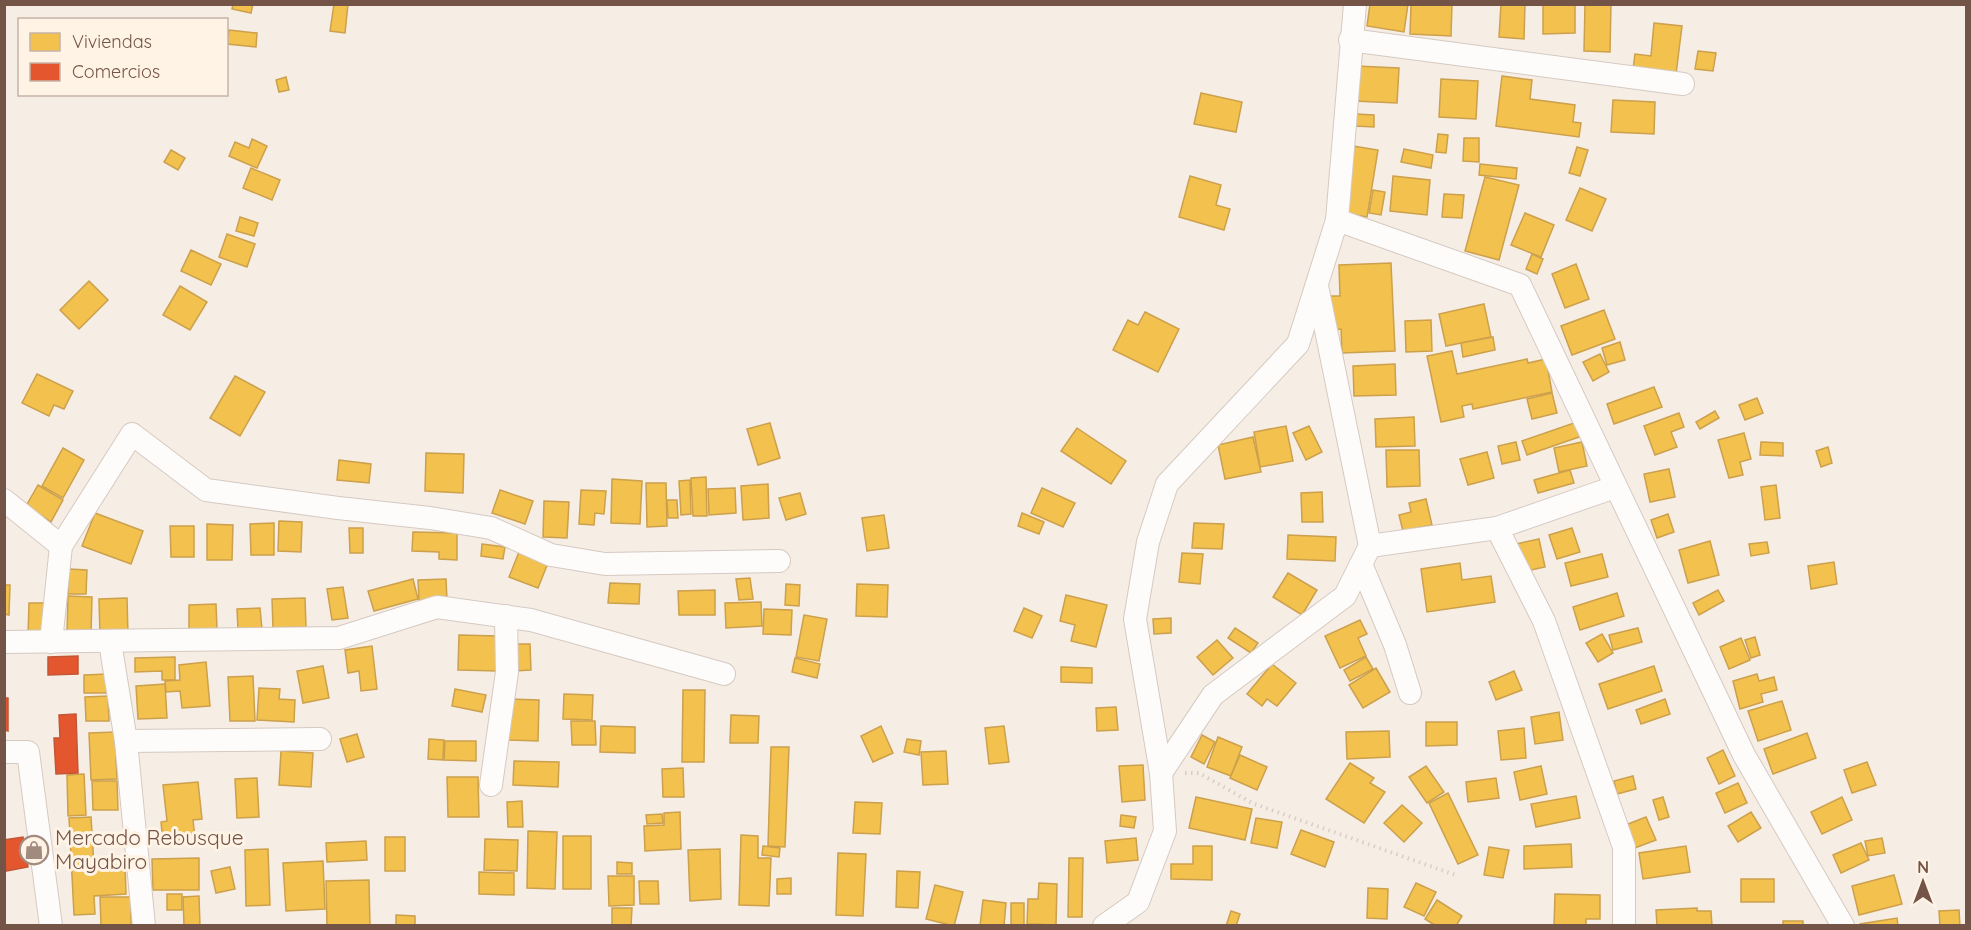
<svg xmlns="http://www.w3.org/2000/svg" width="1971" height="930" font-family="Quicksand,sans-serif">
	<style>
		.homes { fill: #f2c14e; stroke: #cca04c; stroke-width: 1.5 }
		.shops { fill: #e4572e; stroke: #c25636; stroke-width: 1.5 }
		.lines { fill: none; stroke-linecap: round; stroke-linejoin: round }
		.minor-casing { stroke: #d5c9c1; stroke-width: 24 }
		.path { stroke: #d7cec9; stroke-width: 4; stroke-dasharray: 1.5 4.5; stroke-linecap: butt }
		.minor { stroke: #fefcfb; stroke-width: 22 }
		.labels { text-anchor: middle; stroke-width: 6; stroke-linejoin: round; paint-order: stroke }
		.poi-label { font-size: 21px; fill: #735447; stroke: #fff3e6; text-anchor: start }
	</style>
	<rect width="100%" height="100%" fill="#f6eee5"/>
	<g class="homes">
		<polygon points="233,4 253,4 251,13 232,9"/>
		<polygon points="334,4 348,4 345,33 330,31"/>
		<polygon points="1370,4 1408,4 1404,32 1367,26"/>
		<polygon points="1411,4 1452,4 1451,36 1410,34"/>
		<polygon points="1501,4 1525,4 1524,39 1499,37"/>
		<polygon points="1543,4 1575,4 1575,33 1543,34"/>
		<polygon points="1585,4 1611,4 1610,52 1584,51"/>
		<polygon points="1654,23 1682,26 1676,74 1633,69 1635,54 1651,56"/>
		<polygon points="229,30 257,33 256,47 227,44"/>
		<polygon points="1698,51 1716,53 1713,71 1695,69"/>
		<polygon points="1356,66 1399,68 1397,103 1354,101"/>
		<polygon points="1502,76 1532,80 1530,99 1575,105 1573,122 1581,123 1579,137 1496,126"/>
		<polygon points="286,77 289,90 279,92 276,80"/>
		<polygon points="1441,79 1478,81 1476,119 1439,117"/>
		<polygon points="1201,93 1242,102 1236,132 1194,124"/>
		<polygon points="1613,100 1655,102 1654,134 1611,132"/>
		<polygon points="1356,114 1374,115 1374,127 1355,126"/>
		<polygon points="1438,134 1448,135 1446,153 1436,152"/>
		<polygon points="1464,138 1479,138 1479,162 1463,161"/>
		<polygon points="252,139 267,146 257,168 229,156 235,142 249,148"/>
		<polygon points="1353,146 1378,150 1367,217 1343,213"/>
		<polygon points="1577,147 1588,150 1580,176 1569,173"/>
		<polygon points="1404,149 1433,155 1431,168 1401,162"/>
		<polygon points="171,150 185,158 178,170 164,162"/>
		<polygon points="1480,164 1517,168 1516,179 1479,175"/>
		<polygon points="251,168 280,180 272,200 243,188"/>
		<polygon points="1190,176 1221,185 1216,205 1230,209 1224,230 1179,217"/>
		<polygon points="1393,176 1430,180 1427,215 1390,211"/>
		<polygon points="1485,177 1519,185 1499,260 1465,251"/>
		<polygon points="1580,188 1606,199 1592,231 1566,220"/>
		<polygon points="1373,190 1385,192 1381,215 1369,213"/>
		<polygon points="1444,194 1464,195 1462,218 1442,217"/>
		<polygon points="1525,213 1554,225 1541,257 1511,245"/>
		<polygon points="240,217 258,223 254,236 236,231"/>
		<polygon points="227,234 255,244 247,267 219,257"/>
		<polygon points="191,250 221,264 211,285 181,271"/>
		<polygon points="1532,254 1543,259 1537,274 1526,269"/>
		<polygon points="1391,263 1395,351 1342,353 1341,329 1331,330 1330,296 1340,296 1339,265"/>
		<polygon points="1576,264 1589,299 1565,308 1552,274"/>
		<polygon points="89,281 108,300 79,329 60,310"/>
		<polygon points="180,286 207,302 190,330 163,315"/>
		<polygon points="1484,304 1491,337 1446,346 1439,314"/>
		<polygon points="1604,310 1615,339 1572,355 1561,326"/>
		<polygon points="1145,312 1179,329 1158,372 1113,350 1128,320 1138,325"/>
		<polygon points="1431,320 1432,351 1406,352 1405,321"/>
		<polygon points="1493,337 1495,350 1463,357 1461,343"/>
		<polygon points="1620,342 1625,360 1607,365 1602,348"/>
		<polygon points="1452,351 1457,374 1527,359 1528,363 1546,359 1552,392 1473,409 1472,404 1462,406 1464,417 1441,422 1427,356"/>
		<polygon points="1600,354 1609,372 1593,381 1583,362"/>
		<polygon points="1395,364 1396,395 1354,396 1353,366"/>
		<polygon points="37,374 73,391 64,409 54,405 49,416 22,403"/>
		<polygon points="235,376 265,392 240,436 210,418"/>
		<polygon points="1654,387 1662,407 1614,424 1607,404"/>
		<polygon points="1552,393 1557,413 1532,419 1527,399"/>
		<polygon points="1757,398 1763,413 1745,420 1739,405"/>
		<polygon points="1715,411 1719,418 1700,429 1696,422"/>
		<polygon points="1679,413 1684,427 1671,432 1677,447 1655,455 1644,426"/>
		<polygon points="1414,417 1415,446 1376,447 1375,419"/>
		<polygon points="1577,422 1582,436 1527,455 1522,441"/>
		<polygon points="770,423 780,458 758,465 747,429"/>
		<polygon points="1286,426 1293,461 1260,467 1254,432"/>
		<polygon points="1309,426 1322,452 1306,460 1293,433"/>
		<polygon points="1077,428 1126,461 1111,484 1061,451"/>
		<polygon points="1744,433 1751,459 1740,462 1743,475 1729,478 1718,440"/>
		<polygon points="1253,437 1261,472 1225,479 1218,445"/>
		<polygon points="1516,442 1520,460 1502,464 1498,446"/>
		<polygon points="1582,442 1587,466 1559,472 1554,448"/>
		<polygon points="1761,442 1783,443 1783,456 1760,455"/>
		<polygon points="1828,447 1832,463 1821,467 1816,451"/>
		<polygon points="63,448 84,460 63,498 42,486"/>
		<polygon points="1386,450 1419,450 1420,486 1387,487"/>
		<polygon points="1487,452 1494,478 1468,485 1460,459"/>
		<polygon points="426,453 464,454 463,493 425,491"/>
		<polygon points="339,460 371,464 369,483 337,480"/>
		<polygon points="1669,469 1675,497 1650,502 1644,474"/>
		<polygon points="1570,470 1574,483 1538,493 1534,480"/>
		<polygon points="706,477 707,516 693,516 691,478"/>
		<polygon points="612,479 642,481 640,524 611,523"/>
		<polygon points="690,480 691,514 681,515 679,481"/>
		<polygon points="646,483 666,483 667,526 647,527"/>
		<polygon points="768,484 769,518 743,520 741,486"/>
		<polygon points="38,485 63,500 51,522 26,506"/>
		<polygon points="1776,485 1780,518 1765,520 1761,487"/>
		<polygon points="735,488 736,513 709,515 708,489"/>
		<polygon points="1042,488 1075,503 1063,527 1031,513"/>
		<polygon points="500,490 533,501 525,524 492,513"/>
		<polygon points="581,490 606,491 604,514 595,513 594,525 579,524"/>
		<polygon points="1322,492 1323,522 1302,522 1301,493"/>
		<polygon points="800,493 806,514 786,520 779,498"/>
		<polygon points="1426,499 1432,525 1403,531 1399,515 1411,512 1409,503"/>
		<polygon points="667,500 677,500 678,518 668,518"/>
		<polygon points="544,501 569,502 567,538 543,537"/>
		<polygon points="95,513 143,531 131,564 82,546"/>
		<polygon points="1022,513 1044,522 1039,534 1018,526"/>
		<polygon points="1668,514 1674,532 1657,538 1651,520"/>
		<polygon points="884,515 889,548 867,551 862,518"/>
		<polygon points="279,521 302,522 301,552 278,551"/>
		<polygon points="274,523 274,555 251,555 250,524"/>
		<polygon points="1194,523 1224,524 1222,549 1192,548"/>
		<polygon points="207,524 233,525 232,560 207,560"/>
		<polygon points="170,526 194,526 194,557 171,557"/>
		<polygon points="349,528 363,528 363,553 350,553"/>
		<polygon points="1572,528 1580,552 1557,559 1549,535"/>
		<polygon points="413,532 457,533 457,560 439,559 439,552 412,551"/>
		<polygon points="1288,535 1336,537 1335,561 1287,559"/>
		<polygon points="1539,539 1545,567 1522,572 1516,544"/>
		<polygon points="1710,541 1719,575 1688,583 1679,550"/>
		<polygon points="1767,542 1769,553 1751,556 1749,544"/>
		<polygon points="482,544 505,547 503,559 481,556"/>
		<polygon points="519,552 548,563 538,588 509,577"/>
		<polygon points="1182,553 1203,554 1200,584 1179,582"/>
		<polygon points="1602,554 1608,577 1571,586 1565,563"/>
		<polygon points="1834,562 1837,584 1811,589 1808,566"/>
		<polygon points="1460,563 1462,580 1491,576 1495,602 1427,612 1421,569"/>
		<polygon points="69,569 87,570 86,594 68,594"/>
		<polygon points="1288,573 1317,590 1302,615 1273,597"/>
		<polygon points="750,578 753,599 739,600 736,579"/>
		<polygon points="413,579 418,599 374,611 368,591"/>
		<polygon points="446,579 447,600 419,601 418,580"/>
		<polygon points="610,583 640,584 639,604 608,603"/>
		<polygon points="786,584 800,585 799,606 785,605"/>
		<polygon points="857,584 888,585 887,617 856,616"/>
		<polygon points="4,585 10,585 9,615 4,614"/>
		<polygon points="343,587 348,618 332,620 327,589"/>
		<polygon points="715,590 715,615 679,615 678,591"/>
		<polygon points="1718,590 1724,601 1699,615 1693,603"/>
		<polygon points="1617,593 1624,616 1580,630 1573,607"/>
		<polygon points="1066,595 1107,605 1096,647 1071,641 1075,625 1060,621"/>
		<polygon points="68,596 92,597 91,635 67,634"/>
		<polygon points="127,598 128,634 100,635 99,599"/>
		<polygon points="305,598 306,627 273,628 272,599"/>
		<polygon points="761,602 762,626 726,628 725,603"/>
		<polygon points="29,603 45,603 44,635 28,635"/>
		<polygon points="216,604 217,629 189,630 189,605"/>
		<polygon points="260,608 262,629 238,630 237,609"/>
		<polygon points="1024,608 1042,616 1032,638 1014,631"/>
		<polygon points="764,609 792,610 791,635 763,634"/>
		<polygon points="804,615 827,619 819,661 796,657"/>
		<polygon points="1171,618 1171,633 1154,634 1153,619"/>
		<polygon points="1360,620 1367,634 1358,638 1366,656 1340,668 1325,636"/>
		<polygon points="1235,628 1258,643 1251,653 1228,638"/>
		<polygon points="1638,628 1642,642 1613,650 1609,635"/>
		<polygon points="1602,634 1613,653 1598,662 1586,643"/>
		<polygon points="459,635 498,636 497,671 458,670"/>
		<polygon points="1755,637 1760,655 1751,658 1745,640"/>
		<polygon points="1741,638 1750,660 1729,669 1720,647"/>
		<polygon points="1217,640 1233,658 1213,675 1197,657"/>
		<polygon points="514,644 530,644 531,670 515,671"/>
		<polygon points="372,646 377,689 361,691 359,671 348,673 345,650"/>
		<polygon points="175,657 175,680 162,680 162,671 135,672 135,658"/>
		<polygon points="1366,657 1373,669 1350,681 1344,670"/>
		<polygon points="795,658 820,664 817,678 792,672"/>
		<polygon points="206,662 210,706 182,708 180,691 166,692 165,681 180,680 179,665"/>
		<polygon points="1272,664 1296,683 1277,706 1267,699 1262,706 1247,694"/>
		<polygon points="323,666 329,698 303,703 297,671"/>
		<polygon points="1654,666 1662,691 1608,709 1599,684"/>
		<polygon points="1061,667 1092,668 1092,683 1061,682"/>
		<polygon points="1376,668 1390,692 1363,708 1349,685"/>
		<polygon points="1514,671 1522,690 1496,700 1489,682"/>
		<polygon points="107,674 108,693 84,693 84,675"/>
		<polygon points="1757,674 1759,681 1774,677 1777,690 1761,694 1763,702 1740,709 1733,681"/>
		<polygon points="253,676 255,721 230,721 228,677"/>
		<polygon points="165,684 167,718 138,719 136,686"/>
		<polygon points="259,688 280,689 279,699 295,700 294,722 257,720"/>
		<polygon points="455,689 486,695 482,712 452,706"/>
		<polygon points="683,690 705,690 704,762 682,762"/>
		<polygon points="564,694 593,695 592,720 563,719"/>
		<polygon points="108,696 109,721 86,721 85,697"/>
		<polygon points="510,699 539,700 538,741 508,740"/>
		<polygon points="1665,699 1670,714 1641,724 1636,710"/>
		<polygon points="1782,701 1791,730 1758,741 1748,711"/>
		<polygon points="1116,707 1118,730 1097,731 1096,708"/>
		<polygon points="1559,712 1563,740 1535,744 1531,717"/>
		<polygon points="731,715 759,716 758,743 730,743"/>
		<polygon points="571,721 595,721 596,745 572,745"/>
		<polygon points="1426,722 1457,722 1457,745 1426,746"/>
		<polygon points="601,726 635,727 635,753 600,752"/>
		<polygon points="881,726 893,753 873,762 861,736"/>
		<polygon points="1004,726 1009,762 989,764 985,728"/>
		<polygon points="1524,728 1526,758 1501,760 1498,731"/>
		<polygon points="1389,731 1390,757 1347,759 1346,732"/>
		<polygon points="115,732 117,779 91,780 89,733"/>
		<polygon points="1807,733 1816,758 1773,774 1764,749"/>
		<polygon points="357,734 364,757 347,762 340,739"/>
		<polygon points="1202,735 1215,742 1204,764 1191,757"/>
		<polygon points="1218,737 1242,747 1231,776 1207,767"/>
		<polygon points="429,739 444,740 443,760 428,759"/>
		<polygon points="907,739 921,741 919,755 904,752"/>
		<polygon points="445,741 476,741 476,761 444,760"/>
		<polygon points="771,747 789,747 785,847 768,846"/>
		<polygon points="1723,750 1735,776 1719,784 1707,758"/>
		<polygon points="281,751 313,753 311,787 279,785"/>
		<polygon points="946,751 948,784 923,785 921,752"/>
		<polygon points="1240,755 1267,767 1257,790 1230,778"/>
		<polygon points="514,761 559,762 558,787 513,785"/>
		<polygon points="1867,762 1876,785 1852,793 1844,770"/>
		<polygon points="1350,763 1374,778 1370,783 1385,792 1364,823 1326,799"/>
		<polygon points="1143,765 1145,800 1122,802 1119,766"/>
		<polygon points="1426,766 1444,792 1427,803 1409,777"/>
		<polygon points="1541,766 1547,794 1520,800 1514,772"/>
		<polygon points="683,768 684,797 663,797 662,769"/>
		<polygon points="84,774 86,815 68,816 67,775"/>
		<polygon points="1633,776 1636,789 1617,794 1614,781"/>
		<polygon points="447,777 478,777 479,817 448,817"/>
		<polygon points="257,778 259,817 237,818 235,779"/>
		<polygon points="1496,778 1499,798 1468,802 1466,782"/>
		<polygon points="92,781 117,781 118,810 93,810"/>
		<polygon points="198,782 202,819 193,820 195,838 163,842 161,822 167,821 163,785"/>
		<polygon points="1738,783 1747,803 1725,813 1716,793"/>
		<polygon points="1448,793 1478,855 1458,864 1429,803"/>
		<polygon points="1576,796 1580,818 1536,827 1531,804"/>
		<polygon points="1196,797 1252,809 1245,840 1189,828"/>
		<polygon points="1663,797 1669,817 1659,820 1653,800"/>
		<polygon points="1842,797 1852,820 1822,834 1811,812"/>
		<polygon points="522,801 523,827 508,827 507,802"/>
		<polygon points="855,802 882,803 880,834 853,833"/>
		<polygon points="1402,805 1422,823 1404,842 1384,823"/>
		<polygon points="680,812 681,849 645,851 644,826 664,825 664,813"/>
		<polygon points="1751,812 1761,828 1738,842 1728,826"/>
		<polygon points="662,814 663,823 647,824 646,815"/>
		<polygon points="1121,815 1136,817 1134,828 1120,826"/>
		<polygon points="91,817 94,866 125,865 126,894 94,896 95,914 74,915 69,818"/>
		<polygon points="1646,817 1656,840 1632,849 1623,826"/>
		<polygon points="1256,818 1282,822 1277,848 1251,843"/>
		<polygon points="1301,830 1334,842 1325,867 1291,854"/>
		<polygon points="528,831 557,832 555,889 527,888"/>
		<polygon points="741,835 758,836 758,858 771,858 769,906 739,905"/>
		<rect x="563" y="836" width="28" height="53"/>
		<rect x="385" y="837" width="20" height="34"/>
		<polygon points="1136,838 1138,860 1107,863 1105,841"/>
		<polygon points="1882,838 1885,853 1868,856 1865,841"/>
		<polygon points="485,839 518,840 517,871 484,870"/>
		<polygon points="366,841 367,860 327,862 326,843"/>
		<polygon points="1861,843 1869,860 1841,873 1833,855"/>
		<polygon points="1571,844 1572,867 1524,869 1524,846"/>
		<polygon points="763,846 780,848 779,857 762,855"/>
		<polygon points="1193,846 1212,846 1212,880 1171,879 1171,864 1193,864"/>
		<polygon points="1686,846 1690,872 1643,879 1639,853"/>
		<polygon points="1489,847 1509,850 1503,878 1484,875"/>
		<polygon points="268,849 270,905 246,906 245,850"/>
		<polygon points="720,849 721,899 690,901 688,850"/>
		<polygon points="838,853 866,854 863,916 836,915"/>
		<polygon points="199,858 199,890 153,890 152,859"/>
		<polygon points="1069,858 1083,858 1082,917 1068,917"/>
		<polygon points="323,861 325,909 286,911 283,863"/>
		<polygon points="617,862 632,863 632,874 617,874"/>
		<polygon points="230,867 235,889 216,893 211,871"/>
		<polygon points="897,871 920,872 918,908 896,907"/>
		<polygon points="479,872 514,873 514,895 479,894"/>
		<polygon points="1894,875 1902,904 1859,915 1852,886"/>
		<polygon points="608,876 634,876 634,905 609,906"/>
		<polygon points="791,878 791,894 777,894 777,879"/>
		<rect x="1741" y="879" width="33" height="23"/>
		<polygon points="369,880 370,926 327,926 326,881"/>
		<polygon points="639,881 658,881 659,904 640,904"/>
		<polygon points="1039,883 1057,884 1056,925 1027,924 1028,899 1038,899"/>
		<polygon points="1416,883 1436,892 1424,916 1404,907"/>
		<polygon points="935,885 963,892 954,926 926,919"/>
		<polygon points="1368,888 1388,889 1387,919 1367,918"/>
		<rect x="167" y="894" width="15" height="16"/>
		<polygon points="1555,894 1600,895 1600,919 1586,919 1586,926 1554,926"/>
		<polygon points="199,896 200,926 184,926 183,897"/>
		<polygon points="100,897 131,897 131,926 101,926"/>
		<polygon points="983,900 1006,903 1004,926 980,926"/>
		<polygon points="1437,900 1462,916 1456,926 1436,926 1425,919"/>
		<rect x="1011" y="903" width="13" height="23"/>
		<polygon points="612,908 632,908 631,926 612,926"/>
		<polygon points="1697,908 1697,911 1711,911 1712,926 1657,926 1656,910"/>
		<polygon points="1959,910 1960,926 1940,926 1939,911"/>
		<polygon points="1231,911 1240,914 1236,926 1226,926"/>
		<polygon points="396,915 415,916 415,926 396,926"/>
		<polygon points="1897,918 1898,926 1860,926 1860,924"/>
		<rect x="1783" y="921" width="20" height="5"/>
	</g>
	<g class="shops">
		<polygon points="78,656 78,674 48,675 48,657"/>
		<polygon points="4,698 8,698 8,731 4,730"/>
		<polygon points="76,714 78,773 56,774 54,738 60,738 59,715"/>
		<polygon points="23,837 28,867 6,871 4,840"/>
	</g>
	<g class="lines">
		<g class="minor-casing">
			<g id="minor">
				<polyline points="1350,40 1683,84"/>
				<polyline points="1337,220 1520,285 1744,755 1843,926"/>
				<polyline points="4,500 61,546"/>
				<polyline points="1497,528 1544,621 1624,847 1624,926"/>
				<polyline points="1370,546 1497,528 1615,487"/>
				<polyline points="1361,564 1395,645 1410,693"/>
				<polyline points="4,642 339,638 437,607 531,620 724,674"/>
				<polyline points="51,642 61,546 132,434 206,490 338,508 430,518 491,528 551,555 605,564 779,561"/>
				<polyline points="110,642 126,741 144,926"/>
				<polyline points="126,741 320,739"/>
				<polyline points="4,752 28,752 51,926"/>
				<polyline points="1161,773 1213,695 1345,596 1370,546 1317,286"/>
				<polyline points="491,785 507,672 506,616"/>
				<polyline points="1104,926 1138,902 1165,831 1161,773 1135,619 1148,542 1167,484 1298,344 1337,220 1355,4"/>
			</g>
		</g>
		<polyline class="path" points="1185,773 1199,773 1252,803 1455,875"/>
		<use href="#minor" class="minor"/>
	</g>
	<defs>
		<g id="shop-ring" transform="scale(1.5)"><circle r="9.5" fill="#fff3e6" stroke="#a18a7e" stroke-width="1.5"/><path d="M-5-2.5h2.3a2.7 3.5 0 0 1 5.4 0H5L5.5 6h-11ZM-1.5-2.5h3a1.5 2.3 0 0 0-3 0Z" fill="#a18a7e"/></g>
	</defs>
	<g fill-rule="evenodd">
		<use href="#shop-ring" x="34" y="850"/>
	</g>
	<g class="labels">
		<g class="poi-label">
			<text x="55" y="845">Mercado Rebusque<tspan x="55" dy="24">Mayabiro</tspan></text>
		</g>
	</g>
	<rect width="1971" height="930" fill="none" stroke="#735447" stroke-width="12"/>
	<rect x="18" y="18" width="210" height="78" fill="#fff3e6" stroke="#c7b3a6" stroke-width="1.5"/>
	<rect x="30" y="33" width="30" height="18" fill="#f2c14e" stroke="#c7b3a6" stroke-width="1.5"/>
	<text x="72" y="48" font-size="18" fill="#735447">Viviendas</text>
	<rect x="30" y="63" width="30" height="18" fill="#e4572e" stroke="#c7b3a6" stroke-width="1.5"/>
	<text x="72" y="78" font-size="18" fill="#735447">Comercios</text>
	<g transform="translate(1923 882)" stroke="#fff3e6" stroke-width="4.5" paint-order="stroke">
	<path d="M0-4.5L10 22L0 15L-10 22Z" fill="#735447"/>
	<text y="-9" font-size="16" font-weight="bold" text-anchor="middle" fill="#735447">N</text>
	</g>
</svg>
